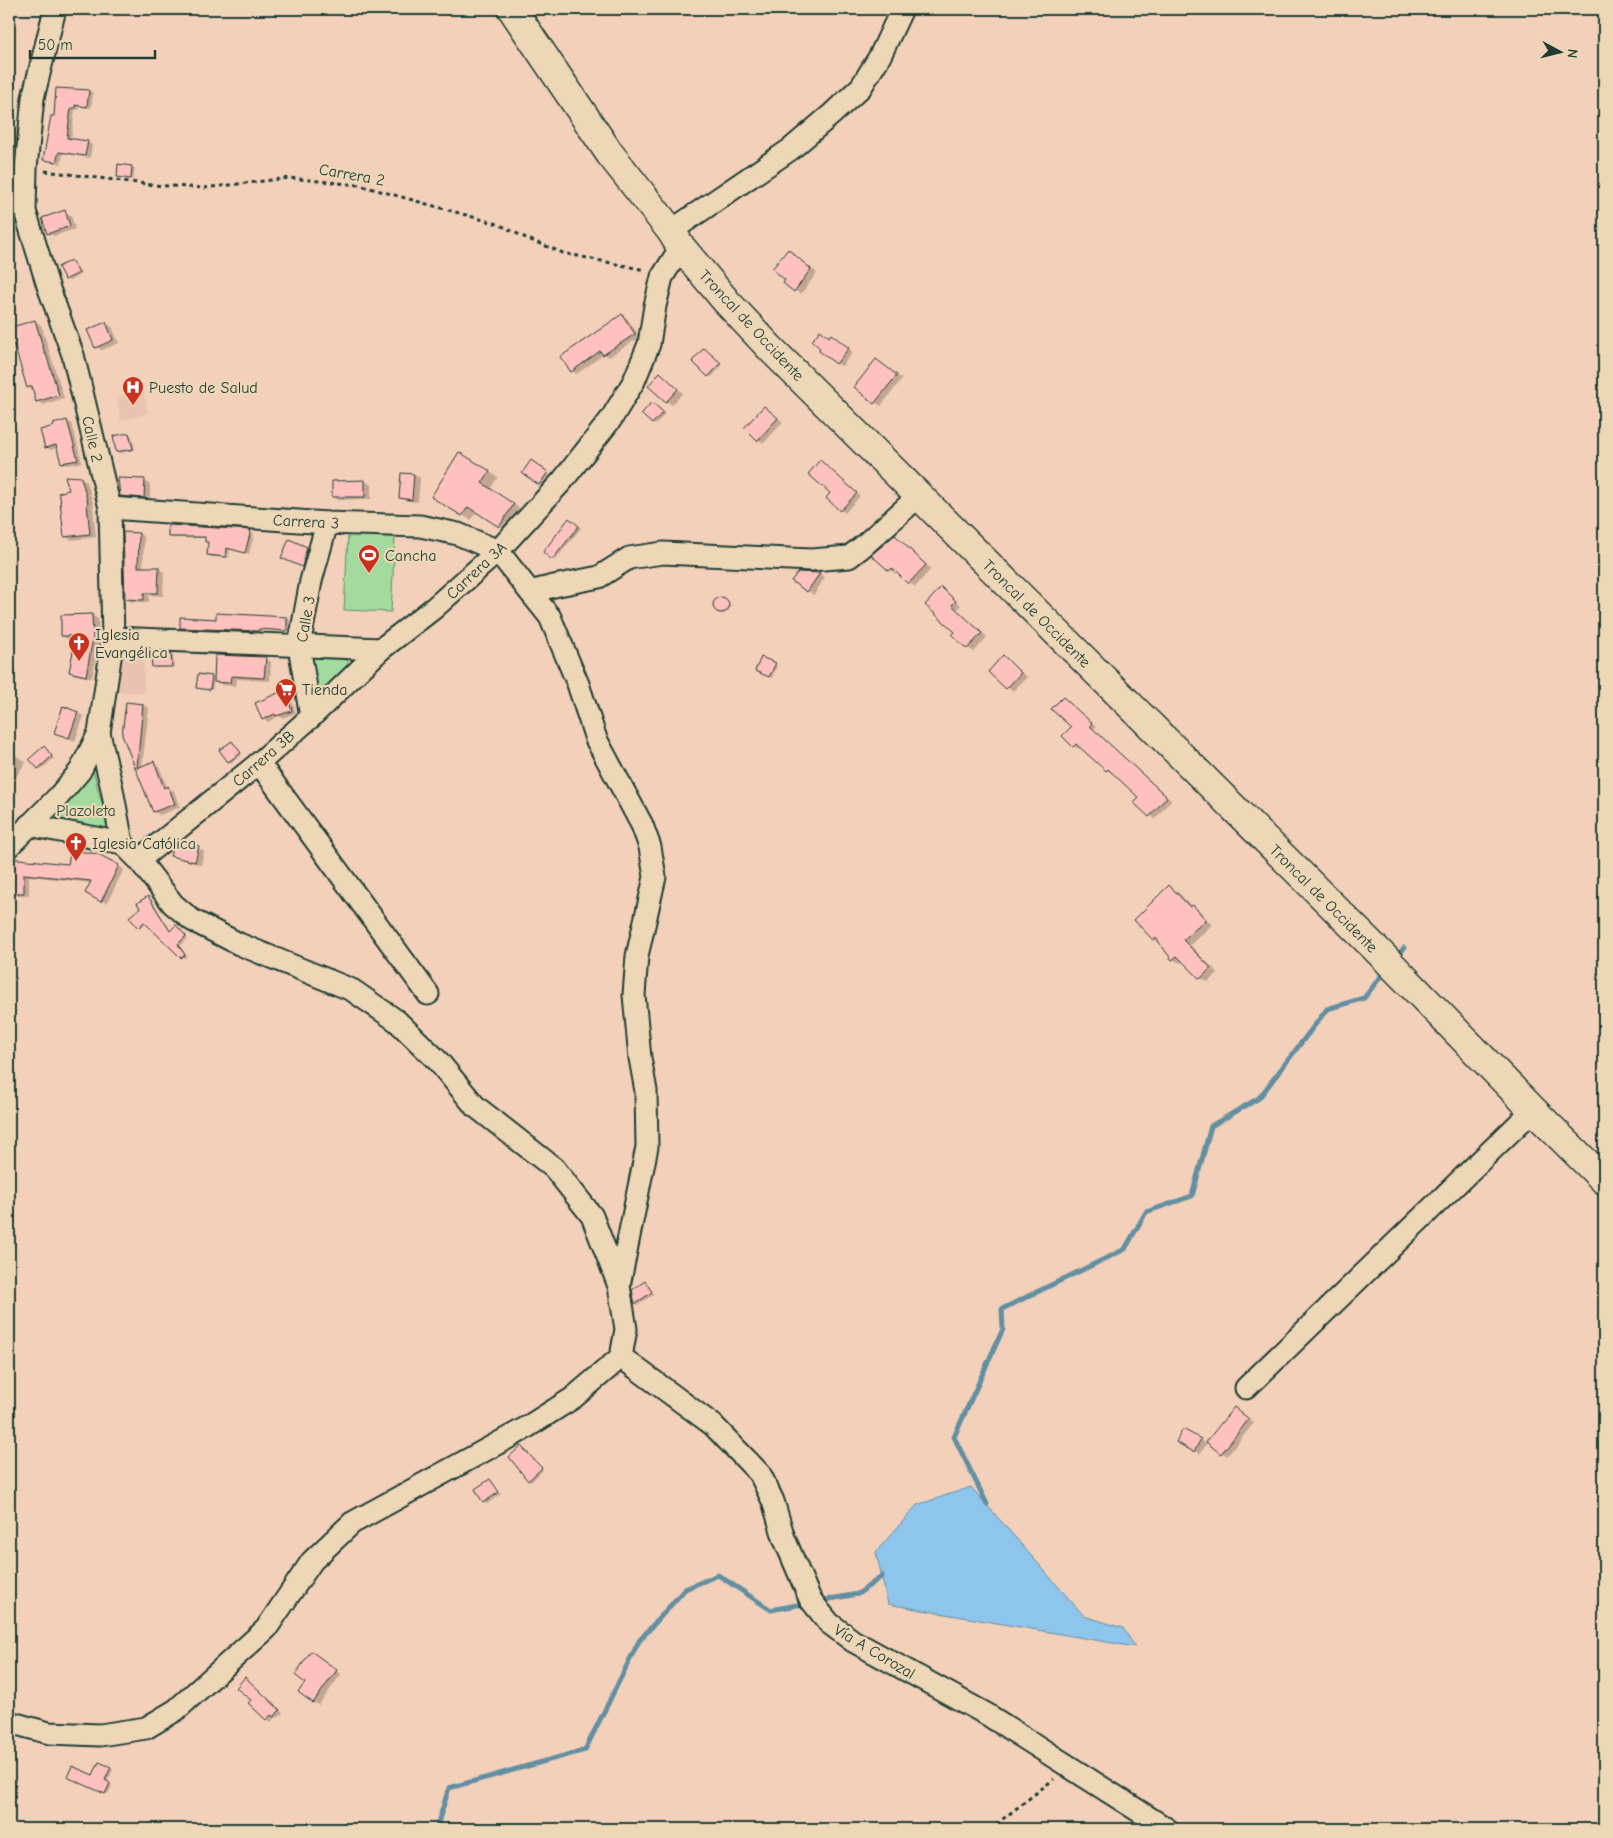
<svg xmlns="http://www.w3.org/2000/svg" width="1613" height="1838" font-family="'Comic Neue',sans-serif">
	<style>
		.built { fill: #e9c3b2 }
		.green { fill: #a2da9f; stroke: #608c6a }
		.water { fill: #8ec5ec; stroke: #628fa2 }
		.shadow { fill: #0003 }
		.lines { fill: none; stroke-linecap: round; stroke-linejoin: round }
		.stream { stroke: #628fa2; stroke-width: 5 }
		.building { fill: #fec1be; stroke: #1f3d34 }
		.minor-casing { stroke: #1f3d34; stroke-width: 25 }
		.highway-casing { stroke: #1f3d34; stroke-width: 31 }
		.path { stroke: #1f3d34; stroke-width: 3; stroke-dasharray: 4 4; stroke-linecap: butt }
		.minor { stroke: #eed7b7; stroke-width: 21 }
		.highway { stroke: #eed7b7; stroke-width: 28 }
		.labels { text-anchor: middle; stroke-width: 4.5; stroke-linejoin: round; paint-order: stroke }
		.street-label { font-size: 16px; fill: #1f3d34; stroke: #eed7b7 }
		.poi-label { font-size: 16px; fill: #1f3d34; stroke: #eed7b7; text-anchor: start }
		.park-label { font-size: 16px; fill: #2c4d3f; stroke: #eed7b7 }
	</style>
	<rect width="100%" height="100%" fill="#f3d0b9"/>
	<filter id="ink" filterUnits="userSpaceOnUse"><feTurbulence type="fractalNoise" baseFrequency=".02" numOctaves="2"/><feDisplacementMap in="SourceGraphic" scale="10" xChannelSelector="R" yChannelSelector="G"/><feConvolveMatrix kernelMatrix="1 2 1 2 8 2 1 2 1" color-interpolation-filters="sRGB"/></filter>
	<g filter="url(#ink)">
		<g class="built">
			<polygon points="143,390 148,413 121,421 117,398"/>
			<polygon points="118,650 144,651 144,693 114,692"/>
		</g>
		<g class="green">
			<polygon points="348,535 395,537 391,612 344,610"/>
			<polygon points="344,652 349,666 320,694 305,658"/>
			<polygon points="92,765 100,797 117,837 89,831 56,818 79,788"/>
		</g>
		<polygon class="water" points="971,1487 1084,1616 1123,1628 1135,1647 888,1604 876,1552 917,1505"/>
		<g class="shadow">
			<polygon points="89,91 93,93 91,108 79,107 79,110 75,110 71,140 87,142 92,145 90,158 63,153 61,164 44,159 55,118"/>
			<polygon points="9,123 21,128 13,167 9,166"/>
			<polygon points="120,166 135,168 133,179 118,177"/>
			<polygon points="64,212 71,215 75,229 54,236 48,233"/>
			<polygon points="788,251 817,273 801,294 795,291 787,280"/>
			<polygon points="71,261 81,274 69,281 60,268"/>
			<polygon points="622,315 627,318 640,337 609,357 604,354 577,374 572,371"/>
			<polygon points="35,321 41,325 64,398 43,405 37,401 34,391 28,387 17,348 9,350 9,329"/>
			<polygon points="106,324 112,327 119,343 102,350 96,347"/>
			<polygon points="821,331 830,338 837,339 853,352 842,366 836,363"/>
			<polygon points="707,351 722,365 712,377 709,376"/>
			<polygon points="877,360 902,379 881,406 875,402"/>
			<polygon points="660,374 683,393 672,405 666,401"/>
			<polygon points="655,405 665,414 655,425 643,414"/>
			<polygon points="764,407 783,422 764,443 758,440"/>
			<polygon points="67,421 72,424 82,462 67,465 62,462 58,448 51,450 46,447 55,427"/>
			<polygon points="129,434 132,436 135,450 120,453 117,452"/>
			<polygon points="468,459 498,477 490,489 522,510 508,531 477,511 471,520 433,497"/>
			<polygon points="534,463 550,474 542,486 524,473"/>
			<polygon points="825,465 860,496 845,513 827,498 832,493"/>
			<polygon points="414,475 420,478 418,502 406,501 400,498"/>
			<polygon points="81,478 87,482 94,506 93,507 96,537 71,540 65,536 70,491"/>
			<polygon points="144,481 150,484 150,500 127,499 121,495"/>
			<polygon points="365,481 371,485 371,499 339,500 333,497"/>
			<polygon points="572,521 581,528 555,560 544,552"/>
			<polygon points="170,526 251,532 254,534 249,554 230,549 229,558 211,557 208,555 209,542 207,538 173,538 169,536"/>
			<polygon points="139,534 144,537 143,568 159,569 164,572 163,596 149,595 149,602 131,602 126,599"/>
			<polygon points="895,536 901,540 931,569 915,587 897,572 896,574 890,570"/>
			<polygon points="290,541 313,552 308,570 288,561"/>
			<polygon points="798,573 820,574 825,577 814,595 793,581"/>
			<polygon points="941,589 961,605 957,609 987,637 974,652 968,648 956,632"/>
			<circle cx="722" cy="606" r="8"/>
			<polygon points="92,615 98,619 99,642 92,678 76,675 70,672 76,639 68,639 62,636"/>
			<polygon points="217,615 287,618 290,620 289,631 261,630 261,632 183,629 181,628 217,620"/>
			<polygon points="171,654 173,656 174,667 156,668 153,666"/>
			<polygon points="1003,657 1027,677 1013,691 990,672"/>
			<polygon points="265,658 271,662 270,681 237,679 236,686 222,685 214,680 212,690 200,688 211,677 216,679"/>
			<polygon points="775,665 777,666 772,678 759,672"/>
			<polygon points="285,691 290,694 296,713 282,718 279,716 268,722 263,719"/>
			<polygon points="1063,698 1096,727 1093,729 1171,800 1155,819 1136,803 1141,798 1112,772 1112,773 1107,770 1081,746 1079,749 1074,746 1064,736 1072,727"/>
			<polygon points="127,703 143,705 149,708 142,767 153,762 159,766 167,787 174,791 180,807 160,815 154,812 124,735"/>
			<polygon points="64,708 84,716 75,741 56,733"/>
			<polygon points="232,742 242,755 231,763 228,761"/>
			<polygon points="46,749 54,758 41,770 38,768"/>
			<polygon points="9,751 26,762 16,777 9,772"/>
			<polygon points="198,848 204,851 201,865 178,858 172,855"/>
			<polygon points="98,856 124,869 107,903 92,896 91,883 29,876 29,895 15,895 10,892 9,860 69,865"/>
			<polygon points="1169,887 1177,891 1192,907 1200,911 1212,925 1190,945 1218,973 1208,982 1201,978 1184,961 1180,963 1172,959 1162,944 1154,939 1135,920"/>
			<polygon points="148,898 151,899 171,931 178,928 188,938 180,946 187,956 185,958 147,923 141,928 138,927 142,908"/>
			<polygon points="645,1283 654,1294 638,1305 636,1303"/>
			<polygon points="1234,1408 1254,1423 1227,1456 1208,1442 1200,1454 1178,1441 1184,1430 1206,1443"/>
			<polygon points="523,1449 543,1470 531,1482 529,1480"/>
			<polygon points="490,1480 501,1494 487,1504 484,1502"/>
			<polygon points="317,1656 341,1674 319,1705 313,1702 306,1683"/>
			<polygon points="249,1681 283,1713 278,1718 275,1717 271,1722 250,1703 253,1700"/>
			<polygon points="100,1763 113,1770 107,1782 112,1785 108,1794 71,1778 93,1777"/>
		</g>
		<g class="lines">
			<g class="stream">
				<polyline points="1395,959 1404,948"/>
				<polyline points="987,1504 954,1437 1003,1329 1002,1309 1125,1249 1146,1212 1192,1196 1211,1126 1259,1098 1327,1009 1364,998 1385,971"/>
				<polyline points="819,1601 858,1594 882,1576"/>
				<polyline points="436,1829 449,1788 585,1750 639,1641 685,1589 718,1575 771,1610 808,1603"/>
			</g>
		</g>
		<g class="building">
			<polygon points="56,88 89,90 87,107 75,105 75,108 71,108 67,138 88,141 85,156 59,152 56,162 43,160 51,116 54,116"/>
			<polygon points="118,164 132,166 131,179 117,177"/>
			<polygon points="65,210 70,226 47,234 42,218"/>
			<polygon points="788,249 811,269 794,292 783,283 785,280 772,269"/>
			<polygon points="71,260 79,273 65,280 58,267"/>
			<polygon points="622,314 635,334 603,355 600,351 571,372 560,357"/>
			<polygon points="35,320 45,354 46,354 59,395 36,402 32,386 27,388 14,344 9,346 9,328"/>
			<polygon points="106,322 113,340 95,348 87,330"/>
			<polygon points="820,330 829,337 831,334 849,348 836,364 818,350 820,348 812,341"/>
			<polygon points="704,348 721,363 708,377 692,361"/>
			<polygon points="876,359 897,375 874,404 854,387"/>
			<polygon points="660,372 678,389 666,402 648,386"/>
			<polygon points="652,402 663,412 652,424 641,414"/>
			<polygon points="764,406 778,418 757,441 744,428"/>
			<polygon points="67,420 78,460 61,463 56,445 45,448 40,430 54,426 53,424"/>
			<polygon points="129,433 133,449 116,452 113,436"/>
			<polygon points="459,452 490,471 482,483 514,504 499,527 468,507 462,516 431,497"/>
			<polygon points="531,460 548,472 539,485 522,473"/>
			<polygon points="820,460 857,493 840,511 826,498 830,493 808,474"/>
			<polygon points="401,473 414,474 412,500 399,498"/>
			<polygon points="65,476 81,477 88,503 87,504 90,534 64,537 60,501 61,501 58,493 69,490"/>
			<polygon points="118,478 145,479 144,498 120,496"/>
			<polygon points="365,480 365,497 332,497 332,481"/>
			<polygon points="569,518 579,526 552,560 543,552"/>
			<polygon points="168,525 251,530 245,553 227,548 226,557 207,555 208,542 205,542 205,537 168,537"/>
			<polygon points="123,532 139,533 138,567 159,567 158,593 144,593 144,600 125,599"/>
			<polygon points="895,535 926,565 908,584 892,568 889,571 871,555"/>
			<polygon points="289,539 307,547 302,567 281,558"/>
			<polygon points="798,572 820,573 807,592 791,581"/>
			<polygon points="941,587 956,601 952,605 982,633 967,649 952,635 955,632 925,605"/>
			<circle cx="721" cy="605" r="8"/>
			<polygon points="216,613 287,617 287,631 259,629 258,631 180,628 180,617 216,619"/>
			<polygon points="92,614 93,638 86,676 69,672 76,636 61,636 61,615"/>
			<polygon points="151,653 171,653 172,667 152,667"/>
			<polygon points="215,655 266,657 264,678 231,676 230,683 214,682"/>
			<polygon points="1003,655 1021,673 1006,689 988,672"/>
			<polygon points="761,657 776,663 769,677 755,671"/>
			<polygon points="198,674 212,676 210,690 196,688"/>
			<polygon points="285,690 292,711 276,716 275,714 262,720 255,703"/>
			<polygon points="1063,697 1092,723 1090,726 1167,797 1149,817 1134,803 1139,798 1108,769 1106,771 1076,744 1073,747 1062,736 1071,727 1051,709"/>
			<polygon points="126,702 143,704 137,768 154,761 164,788 168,786 175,804 153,812 122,735"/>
			<polygon points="63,706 78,712 69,738 54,733"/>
			<polygon points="232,741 241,753 228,762 219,750"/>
			<polygon points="44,746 52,756 38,769 29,759"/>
			<polygon points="181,842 199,846 195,862 170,856 172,849"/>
			<polygon points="71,850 98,854 119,865 101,902 85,893 91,881 24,874 24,893 9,893 9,858 68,864"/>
			<polygon points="1169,885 1190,907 1193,905 1206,920 1183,940 1211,968 1200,979 1177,956 1172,960 1156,938 1153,940 1134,920"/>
			<polygon points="148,896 170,931 176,925 186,936 178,944 185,955 181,958 144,922 138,928 129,917 140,908 137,903"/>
			<polygon points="645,1281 652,1292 635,1304 632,1290"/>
			<polygon points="1234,1407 1249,1419 1221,1454 1206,1442"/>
			<polygon points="1183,1429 1201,1439 1194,1452 1176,1442"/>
			<polygon points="521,1446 542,1468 528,1481 509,1457"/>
			<polygon points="490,1479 499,1492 483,1503 475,1489"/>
			<polygon points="311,1651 337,1670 313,1703 298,1692 305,1683 295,1675"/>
			<polygon points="245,1677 280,1710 274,1717 271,1715 266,1720 248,1703 251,1700 236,1688"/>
			<polygon points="99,1762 111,1767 105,1780 110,1783 105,1794 67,1777 72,1766 93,1775"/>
		</g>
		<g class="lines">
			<g class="minor-casing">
				<g id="minor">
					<polyline points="671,231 791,149 832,114 861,87 880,56 902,9"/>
					<polyline points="110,508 327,523 420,526 458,534 498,551 530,592 554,586 599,577 629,558 663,553 811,560 849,557 862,547 919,496"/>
					<polyline points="530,592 550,617 578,684 596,739 642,825 650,847 655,877 637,956 634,995 640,1058 646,1091 647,1147 619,1286"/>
					<polyline points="113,638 381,649"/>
					<polyline points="311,717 299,646 311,581 327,523"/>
					<polyline points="99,733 112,789 122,843"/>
					<polyline points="259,763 428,994"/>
					<polyline points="9,846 58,797 80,771 99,733 113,638 110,508 73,355 48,286 25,211 26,168 33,98 55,9"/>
					<polyline points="139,860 259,763 311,717 381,649 434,608 498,551 563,480 611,419 634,381 649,344 655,306 662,277 681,247"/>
					<polyline points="621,1357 713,1425 760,1474 773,1501 784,1538 810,1599 829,1623 853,1641 988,1715 1167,1829"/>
					<polyline points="1246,1388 1533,1110"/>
					<polyline points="9,1722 49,1733 100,1735 146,1728 176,1710 266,1629 312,1561 352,1523 524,1429 573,1398 621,1357 626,1329 619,1286 592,1216 554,1168 475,1106 438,1061 397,1021 352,990 239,944 192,920 173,904 139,860 122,843 29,825"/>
				</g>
			</g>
			<g class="highway-casing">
				<polyline id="highway" points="512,9 610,154 671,231 681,247 726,301 770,348 1384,957 1533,1110 1604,1180"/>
			</g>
			<g class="path">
				<polyline points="45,171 153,185 204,188 289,178 359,185 498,224 528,239 563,253 645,270"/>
				<polyline points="990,1829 1054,1779"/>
			</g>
			<use href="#minor" class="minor"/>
			<use href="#highway" class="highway"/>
		</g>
	</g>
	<defs>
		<g id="hospital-pin" transform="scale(1.125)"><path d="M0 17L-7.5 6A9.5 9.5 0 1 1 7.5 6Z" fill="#c8321e" stroke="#eed7b7"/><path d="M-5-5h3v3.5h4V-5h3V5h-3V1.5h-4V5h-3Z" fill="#fff"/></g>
		<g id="stadium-pin" transform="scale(1.125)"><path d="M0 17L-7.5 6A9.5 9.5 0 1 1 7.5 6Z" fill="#c8321e" stroke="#eed7b7"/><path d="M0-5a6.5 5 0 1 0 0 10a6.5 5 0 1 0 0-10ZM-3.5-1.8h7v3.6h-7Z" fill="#fff"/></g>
		<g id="church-pin" transform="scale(1.125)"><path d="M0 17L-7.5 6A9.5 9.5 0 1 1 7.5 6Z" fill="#c8321e" stroke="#eed7b7"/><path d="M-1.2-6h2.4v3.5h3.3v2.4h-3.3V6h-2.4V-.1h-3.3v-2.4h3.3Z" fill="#fff"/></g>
		<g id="supermarket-pin" transform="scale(1.125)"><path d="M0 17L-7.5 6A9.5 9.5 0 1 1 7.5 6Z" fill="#c8321e" stroke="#eed7b7"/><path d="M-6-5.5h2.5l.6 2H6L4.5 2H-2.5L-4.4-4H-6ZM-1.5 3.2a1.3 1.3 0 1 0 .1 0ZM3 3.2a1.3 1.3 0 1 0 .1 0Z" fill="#fff"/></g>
	</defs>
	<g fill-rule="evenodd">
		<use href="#hospital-pin" x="133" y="387"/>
		<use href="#stadium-pin" x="369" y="555"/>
		<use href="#church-pin" x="79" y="643"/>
		<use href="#supermarket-pin" x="286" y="689"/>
		<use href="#church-pin" x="76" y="843"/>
	</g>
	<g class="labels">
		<g class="street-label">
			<text transform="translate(352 174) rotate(10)" y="6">Carrera 2</text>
			<text transform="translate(752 325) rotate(47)" y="6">Troncal de Occidente</text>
			<text transform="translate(93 439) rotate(77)" y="6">Calle 2</text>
			<text transform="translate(306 521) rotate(3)" y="6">Carrera 3</text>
			<text transform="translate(476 570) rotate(-43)" y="6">Carrera 3A</text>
			<text transform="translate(1037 613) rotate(45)" y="6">Troncal de Occidente</text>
			<text transform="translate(305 619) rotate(-80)" y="6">Calle 3</text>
			<text transform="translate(263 758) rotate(-41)" y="6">Carrera 3B</text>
			<text transform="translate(1324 898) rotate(45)" y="6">Troncal de Occidente</text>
			<text transform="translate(875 1651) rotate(31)" y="6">Vía A Corozal</text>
		</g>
		<g class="poi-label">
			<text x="149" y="393">Puesto de Salud</text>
			<text x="385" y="561">Cancha</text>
			<text x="95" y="640">Iglesia<tspan x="95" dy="18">Evangélica</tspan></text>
			<text x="302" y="695">Tienda</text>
			<text x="92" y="849">Iglesia Católica</text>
		</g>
		<g class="park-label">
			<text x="86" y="816">Plazoleta</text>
		</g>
	</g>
	<rect width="1613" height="1838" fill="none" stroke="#eed7b7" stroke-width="30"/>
	<rect x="15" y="15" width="1583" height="1808" fill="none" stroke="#1f3d34" stroke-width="2" filter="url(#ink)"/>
	<g transform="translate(1560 52) rotate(97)" stroke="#eed7b7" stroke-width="4" paint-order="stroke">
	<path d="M0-4L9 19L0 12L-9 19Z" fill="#1f3d34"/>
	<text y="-8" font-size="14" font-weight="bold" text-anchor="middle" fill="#1f3d34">N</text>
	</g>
	<path d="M30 50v8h125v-8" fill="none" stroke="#1f3d34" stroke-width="2.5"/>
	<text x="38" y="50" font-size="15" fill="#1f3d34" stroke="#eed7b7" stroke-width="4" paint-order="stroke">50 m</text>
</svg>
